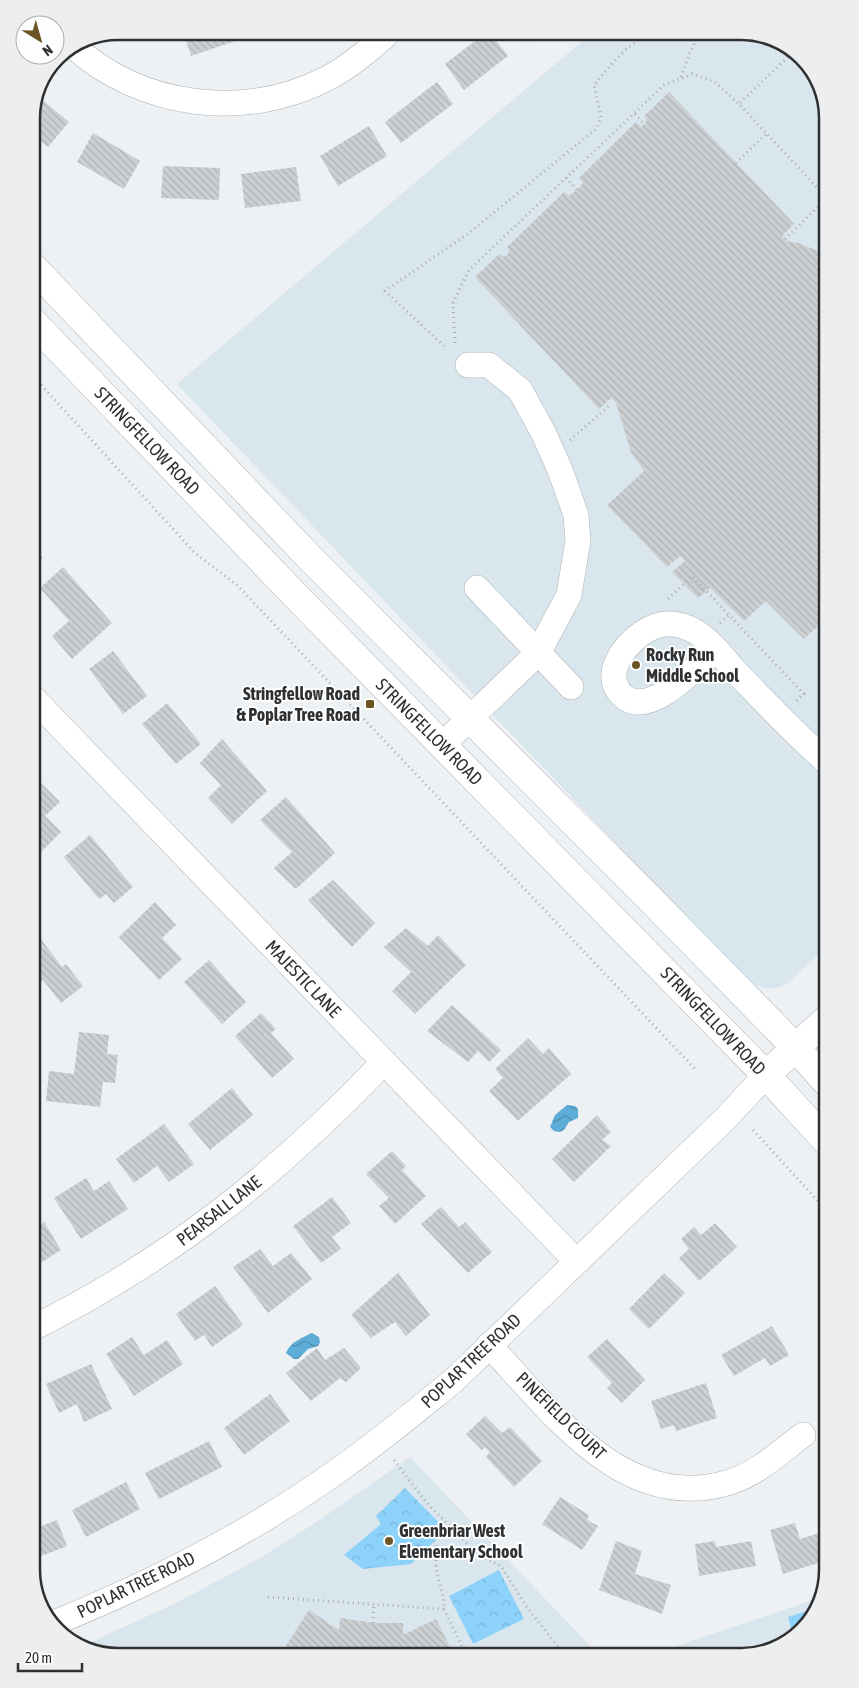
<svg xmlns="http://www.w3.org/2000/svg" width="859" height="1688" font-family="'Asap Condensed',sans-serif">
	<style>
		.built { fill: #dae6ed }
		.park { fill: url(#park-crowns) }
		.pitch { fill: #8cd2fa }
		.water { fill: url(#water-waves) }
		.building { fill: url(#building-back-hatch) }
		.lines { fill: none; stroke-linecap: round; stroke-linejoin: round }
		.minor-casing { stroke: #aeb2b5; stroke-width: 26 }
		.major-casing { stroke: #aeb2b5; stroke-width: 29 }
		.path { stroke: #aaadaf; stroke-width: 3; stroke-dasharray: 1 4; stroke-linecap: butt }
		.minor { stroke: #fff; stroke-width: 25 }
		.major { stroke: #fff; stroke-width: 28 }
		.poi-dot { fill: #6b5525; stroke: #fdfeff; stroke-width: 2 }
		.labels { text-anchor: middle; stroke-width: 4; stroke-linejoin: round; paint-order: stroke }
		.street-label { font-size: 18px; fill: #2f3031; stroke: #fdfeff }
		.poi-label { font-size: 18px; font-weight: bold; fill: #2f3031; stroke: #fdfeff; text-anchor: start }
		.rim { fill: none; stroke: #2f3031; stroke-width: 2.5 }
	</style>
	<defs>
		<pattern id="park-crowns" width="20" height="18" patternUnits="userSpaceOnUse" patternTransform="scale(1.25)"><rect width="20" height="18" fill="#8cd2fa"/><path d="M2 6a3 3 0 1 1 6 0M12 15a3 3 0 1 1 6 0" fill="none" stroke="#79b5d7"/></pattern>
		<pattern id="water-waves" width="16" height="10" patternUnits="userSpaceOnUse" patternTransform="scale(1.25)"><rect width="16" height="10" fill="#5eadd8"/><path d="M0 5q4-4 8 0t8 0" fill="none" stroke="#4e8db0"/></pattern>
		<pattern id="building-back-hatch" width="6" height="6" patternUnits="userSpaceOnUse" patternTransform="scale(1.25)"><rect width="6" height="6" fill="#ccd0d3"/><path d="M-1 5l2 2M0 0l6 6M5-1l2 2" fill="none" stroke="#b0b3b6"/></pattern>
	</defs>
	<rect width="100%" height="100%" fill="#edf1f4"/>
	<g class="built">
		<polygon points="747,31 794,49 821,85 828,118 828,946 788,983 780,987 767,989 748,982 177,384 592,33"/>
		<polygon points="410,1457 596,1652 113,1657 82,1646 174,1604 260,1558 315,1523"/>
		<polygon points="819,1598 813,1618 774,1650 661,1651"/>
	</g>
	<g class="park">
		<polygon points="405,1488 446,1530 411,1564 363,1569 344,1555 381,1524 376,1516"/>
		<polygon points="499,1570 524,1619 473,1644 449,1596"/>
	</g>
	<polygon class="pitch" points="816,1608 813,1618 793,1635 788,1617"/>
	<g class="water">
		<path d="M567 1105 575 1106 578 1109V1118L569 1122C565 1128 564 1134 554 1131L550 1127 555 1115Z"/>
		<path d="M312 1333 319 1337 320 1342 318 1346 308 1349 298 1359H294L286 1353C289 1343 303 1337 312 1333Z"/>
	</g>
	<g class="building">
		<polygon points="535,33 528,42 517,34 522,34"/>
		<polygon points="484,34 491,34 508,56 464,90 445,64"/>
		<polygon points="250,36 191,56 185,37"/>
		<polygon points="437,82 453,104 401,143 385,122"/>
		<polygon points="669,92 794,224 782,236 787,241 798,243 828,255 828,634 818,626 804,639 766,601 744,621 710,588 698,598 672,572 685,561 680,556 667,567 607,505 644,471 631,452 616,403 611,398 599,409 475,277 499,254 504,257 510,252 507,247 564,192 569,196 577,190 583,183 579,178 636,122 641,127 647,121 644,116"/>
		<polygon points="39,97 69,122 48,147 31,133 31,113"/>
		<polygon points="369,126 387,156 338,186 320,156"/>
		<polygon points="93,133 140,161 124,189 77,162"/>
		<polygon points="163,166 220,168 219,200 161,198"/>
		<polygon points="296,167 301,201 245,208 241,174"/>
		<polygon points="31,544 43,558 31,567"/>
		<polygon points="63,567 112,623 72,659 52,636 69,621 40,588"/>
		<polygon points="113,651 147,696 123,714 89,669"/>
		<polygon points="167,703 201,744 176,764 142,724"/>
		<polygon points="222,739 267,791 232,824 208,798 221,785 200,763"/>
		<polygon points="38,780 60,802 45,816 61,832 40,853 31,844 31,787"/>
		<polygon points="286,797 335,853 296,889 274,868 292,852 260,820"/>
		<polygon points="90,835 133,887 114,903 106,894 99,899 64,857"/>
		<polygon points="333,880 375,923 352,947 308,900"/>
		<polygon points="155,902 176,925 162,938 182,959 159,980 119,937"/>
		<polygon points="406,928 428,946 438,935 466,965 415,1014 392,991 411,972 384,947"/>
		<polygon points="37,934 62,967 66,964 83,986 61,1003 43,980 36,985 31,979 31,939"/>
		<polygon points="209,960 246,1002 222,1024 184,982"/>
		<polygon points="452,1005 501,1050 489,1062 478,1051 468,1062 427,1031"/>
		<polygon points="261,1013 276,1029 271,1033 294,1059 272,1078 235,1036"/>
		<polygon points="79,1032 109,1035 107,1054 118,1055 115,1083 103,1082 100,1107 46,1101 49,1071 74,1074"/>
		<polygon points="528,1038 543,1054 549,1048 571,1074 518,1121 489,1091 503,1078 495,1069"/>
		<polygon points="232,1088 253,1115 210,1150 188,1124"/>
		<polygon points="597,1115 611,1132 602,1140 611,1146 574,1182 552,1159"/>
		<polygon points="164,1124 194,1164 169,1182 157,1166 134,1183 116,1159"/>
		<polygon points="392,1151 406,1166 402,1170 426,1196 395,1224 379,1206 389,1198 366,1174"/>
		<polygon points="86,1178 94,1191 109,1181 128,1209 81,1239 54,1198"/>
		<polygon points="332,1197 351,1223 332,1237 341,1249 321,1263 293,1226"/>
		<polygon points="441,1207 459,1227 465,1222 492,1252 468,1273 421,1224"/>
		<polygon points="44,1222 61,1250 31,1269 31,1230"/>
		<polygon points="715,1223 737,1247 699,1281 679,1258 689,1249 681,1239 694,1227 701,1235"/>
		<polygon points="260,1249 273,1266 291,1253 312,1279 268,1313 233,1267"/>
		<polygon points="398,1273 430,1315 406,1336 395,1322 371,1338 351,1315"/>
		<polygon points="664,1273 685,1293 649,1329 629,1309"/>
		<polygon points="215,1286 243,1325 212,1347 204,1335 195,1341 176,1314"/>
		<polygon points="772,1326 789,1355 770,1366 765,1358 734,1376 721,1355"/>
		<polygon points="132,1337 144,1355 167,1340 183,1364 134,1396 106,1354"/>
		<polygon points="607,1339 645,1380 622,1403 607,1388 612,1383 587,1357"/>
		<polygon points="317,1348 325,1360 344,1348 361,1368 346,1382 340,1378 311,1401 286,1373"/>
		<polygon points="91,1364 112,1409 84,1422 77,1404 59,1413 46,1384"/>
		<polygon points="706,1383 717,1418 676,1431 674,1425 661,1429 651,1401"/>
		<polygon points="270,1394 290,1421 244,1455 224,1428"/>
		<polygon points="485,1416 502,1433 510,1427 542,1461 514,1487 486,1457 490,1452 485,1447 482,1450 466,1434"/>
		<polygon points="209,1441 222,1467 159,1499 145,1473"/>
		<polygon points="126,1482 140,1509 86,1537 72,1510"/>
		<polygon points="560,1497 589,1515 587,1520 598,1526 582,1550 542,1524"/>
		<polygon points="57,1520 67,1546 31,1560 31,1530"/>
		<polygon points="795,1523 800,1539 826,1531 828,1560 783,1574 770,1530"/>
		<polygon points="616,1541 642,1551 635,1574 671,1585 662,1614 599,1590"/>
		<polygon points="715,1541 716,1547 751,1541 756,1566 699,1576 695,1544"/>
		<polygon points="309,1610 339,1630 340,1618 373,1623 403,1623 403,1634 405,1634 436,1619 453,1653 280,1655"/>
	</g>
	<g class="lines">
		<g class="minor-casing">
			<g id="minor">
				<path d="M73 46C142 108 245 121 328 78 349 67 368 51 386 35"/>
				<polyline points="477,588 571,687"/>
				<path d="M715 650C695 667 649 721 622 695 598 672 632 634 656 626 670 621 684 625 696 632 711 641 724 659 736 672 766 703 795 734 828 763"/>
				<polyline points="31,696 576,1261"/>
				<polyline points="442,745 538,653 569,595 578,540 576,515 560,470 544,434 520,390 489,365 468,365"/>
				<path d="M31 1329C171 1259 276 1175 384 1062"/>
				<path d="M489 1345C552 1412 625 1515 730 1482 757 1474 781 1451 803 1435"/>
				<path d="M54 1623C155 1582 254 1531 343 1467 381 1440 417 1410 453 1381L725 1119 766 1075"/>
			</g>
		</g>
		<g class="major-casing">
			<g id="major">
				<polyline points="31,265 310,558 653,902 796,1048 828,1084"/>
				<polyline points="31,320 291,591 766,1075 828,1143"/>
				<polyline points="766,1075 828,1018"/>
			</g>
		</g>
		<g class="path">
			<polyline points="795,50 739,104 828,199"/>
			<polyline points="681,77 690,52 701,32"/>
			<polyline points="635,114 644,124"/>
			<polyline points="736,163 766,134"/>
			<polyline points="566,178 577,190"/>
			<polyline points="785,239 827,198"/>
			<polyline points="455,343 453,303 469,270 664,85 692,74 715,82 739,104"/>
			<path d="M444 346 385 291 469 233 596 129 601 118 594 85C609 67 633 36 657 32"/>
			<polyline points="31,374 195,553 237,585 696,1070"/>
			<polyline points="570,440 609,406"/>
			<polyline points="668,599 692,576 804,694 796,701"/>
			<polyline points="720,623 729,615"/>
			<polyline points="753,1130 828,1212"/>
			<polyline points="394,1460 426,1502 468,1545 478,1555 501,1566 526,1606 562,1652"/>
			<path d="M268 1597 444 1609C445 1594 437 1581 436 1565 436 1556 438 1550 434 1541"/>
			<polyline points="444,1609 465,1653"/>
			<polyline points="373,1623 374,1604"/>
		</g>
		<use href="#minor" class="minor"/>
		<use href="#major" class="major"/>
	</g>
	<g class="poi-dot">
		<circle cx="636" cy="665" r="5"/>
		<rect x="365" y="699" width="10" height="10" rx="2.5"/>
		<circle cx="389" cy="1541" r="5"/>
	</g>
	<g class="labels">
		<g class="street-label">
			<text transform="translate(147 441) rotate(46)" y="6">STRINGFELLOW ROAD</text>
			<text transform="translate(429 732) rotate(45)" y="6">STRINGFELLOW ROAD</text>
			<text transform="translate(303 979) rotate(46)" y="6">MAJESTIC LANE</text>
			<text transform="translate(713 1021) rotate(46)" y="6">STRINGFELLOW ROAD</text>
			<text transform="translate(219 1211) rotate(-38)" y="6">PEARSALL LANE</text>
			<text transform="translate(471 1361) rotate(-43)" y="6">POPLAR TREE ROAD</text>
			<text transform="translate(561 1416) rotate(44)" y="6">PINEFIELD COURT</text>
			<text transform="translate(136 1585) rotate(-26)" y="6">POPLAR TREE ROAD</text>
		</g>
		<g class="poi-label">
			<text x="646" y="661">Rocky Run<tspan x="646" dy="21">Middle School</tspan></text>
			<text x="360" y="700" text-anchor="end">Stringfellow Road<tspan x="360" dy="21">&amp; Poplar Tree Road</tspan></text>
			<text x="399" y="1537">Greenbriar West<tspan x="399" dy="21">Elementary School</tspan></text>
		</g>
	</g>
	<path d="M0 0H859V1688H0ZM118 40H741A78 78 0 0 1 819 118V1570A78 78 0 0 1 741 1648H118A78 78 0 0 1 40 1570V118A78 78 0 0 1 118 40Z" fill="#edeeef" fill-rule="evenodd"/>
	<path class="rim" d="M118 40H741A78 78 0 0 1 819 118V1570A78 78 0 0 1 741 1648H118A78 78 0 0 1 40 1570V118A78 78 0 0 1 118 40Z"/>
	<g transform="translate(40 40) rotate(143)"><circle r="24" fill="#fdfeff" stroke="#abacad"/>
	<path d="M0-4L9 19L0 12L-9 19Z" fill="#6b5525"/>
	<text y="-8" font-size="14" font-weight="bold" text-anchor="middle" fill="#2f3031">N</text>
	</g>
	<path d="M18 1663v8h64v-8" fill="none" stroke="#2f3031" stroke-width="2.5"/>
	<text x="25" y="1663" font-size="15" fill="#2f3031" stroke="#fdfeff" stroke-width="4" paint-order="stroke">20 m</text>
</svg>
